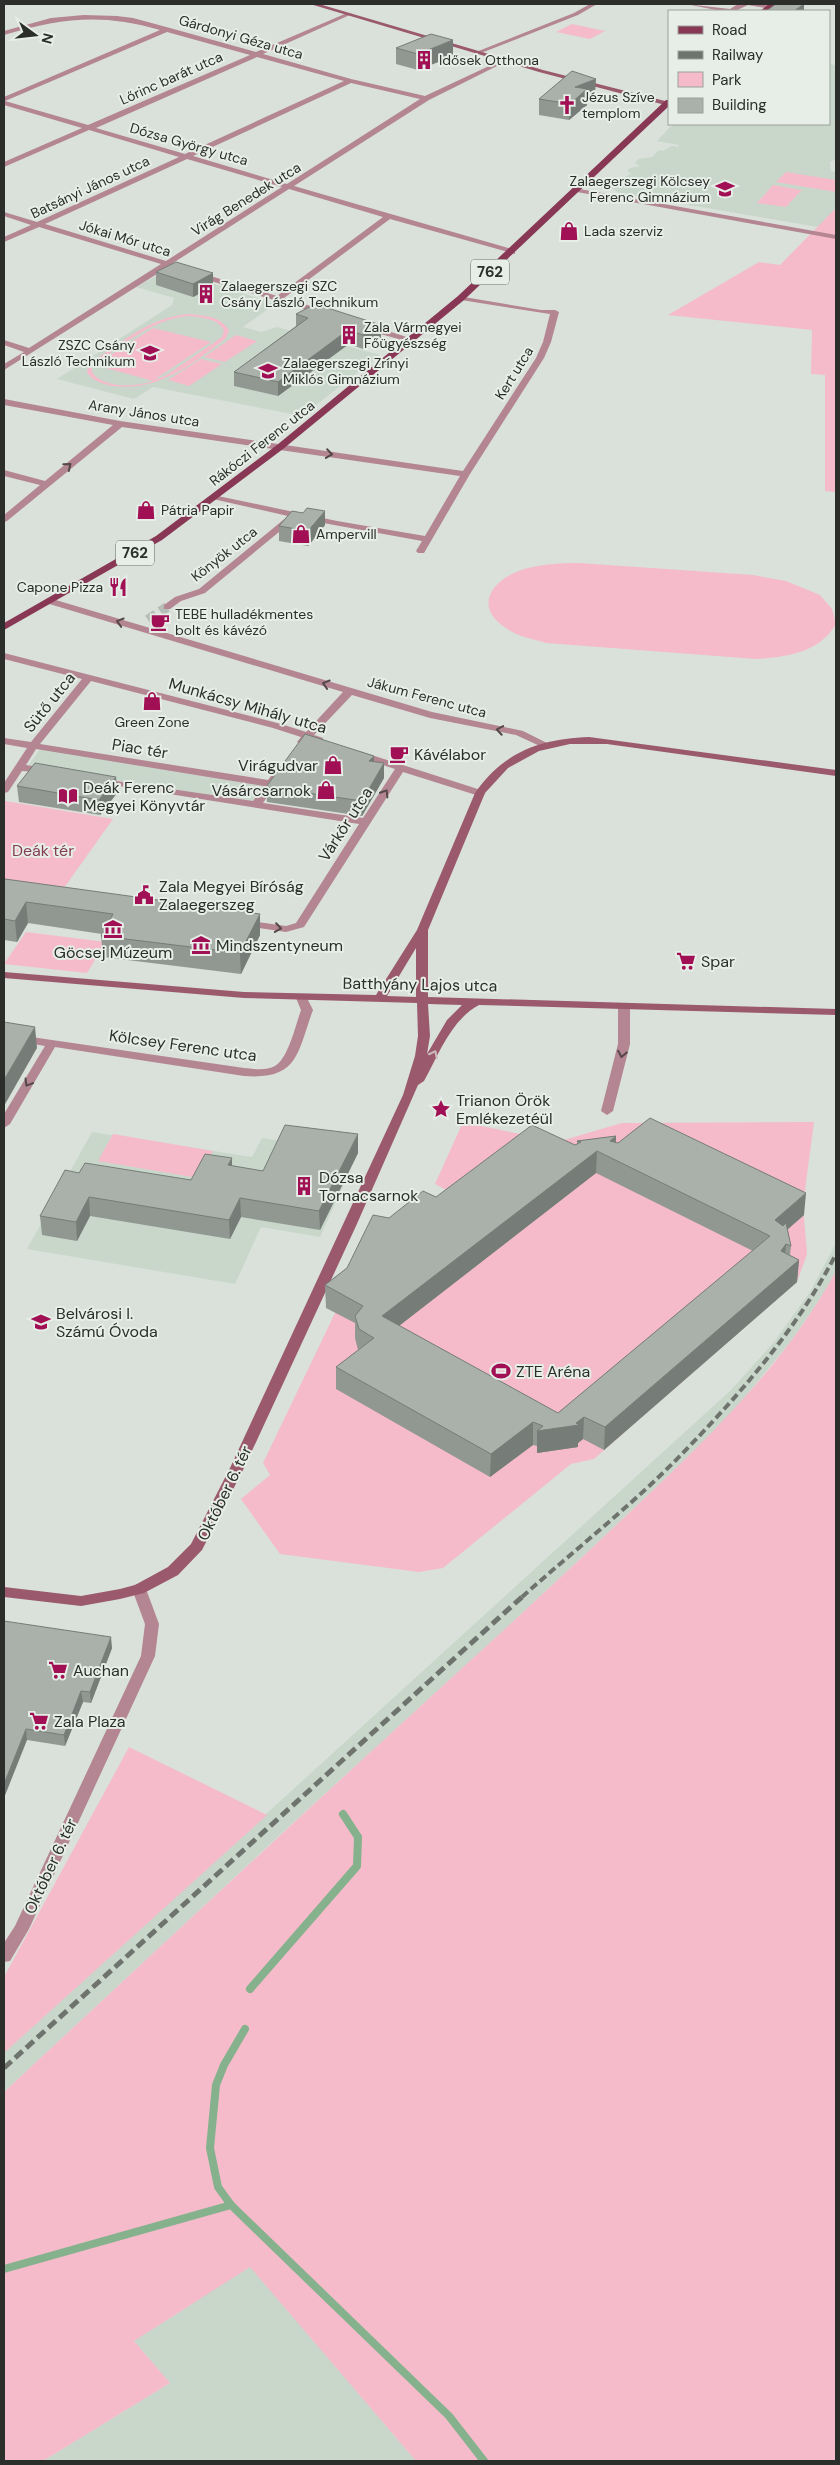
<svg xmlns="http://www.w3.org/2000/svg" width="840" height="2465" font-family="'DM Sans',sans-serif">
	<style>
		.built { fill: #c9d7cb }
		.green { fill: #f5bbcb; fill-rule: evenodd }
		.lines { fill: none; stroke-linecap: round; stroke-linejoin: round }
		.stream { stroke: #85b28d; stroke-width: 8 }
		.street-tunnel { stroke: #b6bdb7; stroke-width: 10; stroke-dasharray: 10 5; stroke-linecap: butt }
		.street { fill: #b48592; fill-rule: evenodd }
		.secondary { fill: #9b596e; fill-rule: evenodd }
		.primary { fill: #883854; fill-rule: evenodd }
		.rail-far1 { stroke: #6e736e; stroke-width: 4; stroke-dasharray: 8 4; stroke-linecap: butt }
		.rail { stroke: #6e736e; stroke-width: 5; stroke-dasharray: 10 5; stroke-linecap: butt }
		.wall { fill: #919892; fill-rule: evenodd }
		.shaded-wall { fill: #767c77 }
		.building { fill: #a9b1aa; stroke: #767c77; fill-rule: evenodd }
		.oneway { stroke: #54484a }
		.oneway2 { stroke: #ccbabd }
		.labels { text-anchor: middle; stroke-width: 4; stroke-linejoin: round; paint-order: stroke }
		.far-street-label { font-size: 14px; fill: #2b2e2b; stroke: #e6eee7 }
		.far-poi-label { font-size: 14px; fill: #2b2e2b; stroke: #e6eee7; text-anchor: start }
		.shield { fill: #e6eee7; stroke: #636863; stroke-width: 1 }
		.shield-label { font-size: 15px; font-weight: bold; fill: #2b2e2b }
		.street-label { font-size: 16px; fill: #2b2e2b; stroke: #e6eee7 }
		.poi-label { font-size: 16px; fill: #2b2e2b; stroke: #e6eee7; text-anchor: start }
		.park-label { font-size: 16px; fill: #833c54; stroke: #e6eee7 }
	</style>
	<rect width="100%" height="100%" fill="#d9e1da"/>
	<g class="built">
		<polygon points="829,64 836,65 836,159 830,162 831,171 836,172 836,208 818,227 619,193 608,186 625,182 621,179 631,174 627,171 630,168 640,166 635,163 638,159 652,157 659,150 663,151 672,146 678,147 679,145 657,141 673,124 829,124"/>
		<polygon points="169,269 275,304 243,327 261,332 277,327 380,355 302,416 153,387 134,399 57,379 172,305 174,298 136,287"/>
		<polygon points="41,748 267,785 255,803 28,766"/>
		<polygon points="92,1132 252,1157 262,1138 358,1153 320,1237 261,1227 235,1284 27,1249"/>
		<polygon points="836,1243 836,1271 823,1295 791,1341 721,1426 515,1620 283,1832 4,2092 4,2053 731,1390 774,1342 810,1292"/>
		<polygon points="250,2266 416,2461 43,2461 170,2383 134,2341"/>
	</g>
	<g class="green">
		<polygon points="572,24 605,31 590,39 556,32"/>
		<polygon points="786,172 836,180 836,192 776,182"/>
		<polygon points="773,185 802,190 786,207 757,203"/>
		<polygon points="836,208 836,492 825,491 825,375 811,374 812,330 668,315 759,262 780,265"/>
		<path d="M190 314C205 316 220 316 229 330L226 338C194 364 157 392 113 386 103 384 92 381 87 372L88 366 95 360C126 339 151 317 190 314ZM190 316C202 318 217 318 224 330L222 337 165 376 154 380 211 342 153 328 95 365 153 381C137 387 103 389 92 372V366L99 361C128 342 154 318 190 316Z"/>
		<polygon points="236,335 257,341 225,362 204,357"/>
		<polygon points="201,359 222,364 189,386 168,380"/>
		<path d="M579 563 753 575 786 581 820 595 832 609 836 624C819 653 787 657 756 659L546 643C533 639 520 637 509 630 473 609 489 582 521 570 540 564 559 563 579 563Z"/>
		<polygon points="5,801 113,819 59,895 4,888"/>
		<polygon points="26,932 106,942 87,973 4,964"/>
		<polygon points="463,1122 557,1142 622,1123 814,1122 803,1205 807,1254 797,1282 594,1459 571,1464 443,1568 419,1572 280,1554 241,1499 270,1475 263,1463 372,1236 448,1191 435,1184"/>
		<polygon points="113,1134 213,1151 198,1178 98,1161"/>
		<path d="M836 1271V2461H416L250 2267 134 2341 170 2383 43 2461H4V2092C159 1948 314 1803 471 1660 525 1611 578 1561 630 1512 707 1439 785 1365 836 1271Z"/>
		<polygon points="129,1747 267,1815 4,2053 4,1977"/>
	</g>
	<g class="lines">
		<g class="stream">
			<polyline points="250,1989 357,1866 358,1837 343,1814"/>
			<polyline points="245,2029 224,2065 216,2085 210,2148 218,2187 231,2205 449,2416 484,2461"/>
			<polyline points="4,2269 231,2205"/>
		</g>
		<polyline class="street-tunnel" points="148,620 167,607"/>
		<g class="street">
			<polygon points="590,4 597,4 578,15 481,53 476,52 574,13"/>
			<polygon points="686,4 730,9 738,4 761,4 797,11 783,11 748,5 735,11 721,11"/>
			<path d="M347 13 352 14 263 54 351 79 425 96 504 59 509 60 429 100 294 186 515 250V254L390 219 284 298 327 311V315H324L194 276V272H197L277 296 383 217 289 189 173 263 174 267H168L4 370V364L24 352 4 345V340L29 348 161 264 39 227 4 242V237L31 225 4 216V212L37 222 179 157 89 130 4 167V162L82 128 4 105V97L160 30C101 13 62 18 4 35V31L51 18 84 15 117 16 133 18 170 28 256 52ZM167 32 250 55 88 125 5 101ZM257 57 344 81 185 154 96 128ZM351 83 420 99 287 184 193 156ZM187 159 282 187 166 261 45 224Z"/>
			<polygon points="574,188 836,235 836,239 577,192 574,192"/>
			<polygon points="458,296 541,310 555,310 559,312 551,342 544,358 470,474 424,553 418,553 416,551 422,541 296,518 205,593 181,601 170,609 164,609 164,605 175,597 199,589 288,516 213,499 213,495 337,521 425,536 460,476 122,427 7,521 4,522 4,515 40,485 4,476 4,470 45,481 113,425 4,405 4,399 120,421 463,471 536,358 543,342 550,314 461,300 458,300"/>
			<polygon points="363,325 369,325 416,340 409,342 363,329"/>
			<polygon points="49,598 432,712 523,731 551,745 546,748 542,747 516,735 430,718 352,695 314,735 323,738 323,742 309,740 302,745 297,742 301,737 273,728 91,681 40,744 268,780 271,776 275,775 280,778 263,803 363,818 395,769 355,756 354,754 359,751 484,791 485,793 484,795 476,795 403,772 304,927 286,932 239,925 237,923 239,921 243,920 286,926 296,923 359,824 100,783 96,782 96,778 253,801 264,786 36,749 26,765 50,769 50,773 22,771 8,792 4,793 4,783 27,748 4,744 4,738 31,742 82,679 4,659 4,653 281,724 306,732 343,692 46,603 46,599"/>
			<path d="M302 995 306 996 313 1010C297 1053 299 1080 244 1076L55 1047 10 1124 4 1128V1114L45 1046 4 1039V1033L244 1068C254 1069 266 1071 275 1066 288 1059 296 1024 301 1010L296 998Z"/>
			<polygon points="624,1003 630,1006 630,1044 613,1111 607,1115 601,1111 618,1044 618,1006"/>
			<polygon points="139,1584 144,1585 146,1589 159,1624 155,1656 29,1929 10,1961 4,1962 4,1943 15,1926 141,1656 145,1624 132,1589 134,1585"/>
		</g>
		<g class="secondary">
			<polygon points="310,4 319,4 543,70 669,102 669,106 539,72"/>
			<path d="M589 737 836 770V776L607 744H570L539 751 508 768 485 793 428 930V997L836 1009V1015L479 1005C451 1020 439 1054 424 1081L418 1085 356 1226 244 1468 202 1550 178 1575 144 1593 120 1599 81 1606 4 1597V1587L81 1596 120 1589 135 1585 168 1567 191 1544 230 1468 403 1095 415 1056 418 1036 417 1003 244 998 4 978V972L244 992 376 995 417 930 475 793C504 752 539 739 589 737ZM416 948V997L387 996ZM428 1004 462 1005 447 1020 427 1054 430 1036Z"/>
		</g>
		<g class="primary">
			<polygon points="769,4 776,4 767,11 760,11"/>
			<polygon points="666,100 669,100 669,106 464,300 283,449 162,540 4,630 4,623 156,536 277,445 458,296"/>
		</g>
		<path class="rail-far1" d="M522 1597C571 1553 626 1510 673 1463 734 1401 796 1332 836 1254"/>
		<polyline class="rail" points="4,2068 523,1596"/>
	</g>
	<g class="wall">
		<polygon points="396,48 453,56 418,70 396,64"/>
		<polygon points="595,95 587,98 587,105 569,120 539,115 539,99"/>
		<polygon points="156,272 213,287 193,297 156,285"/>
		<polygon points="296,314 381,339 363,349 349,344 278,396 234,386 234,372 296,326"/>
		<polygon points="303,513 325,525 308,546 279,541 279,526"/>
		<polygon points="374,762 384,763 384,778 362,816 267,802 266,787"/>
		<polygon points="116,777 117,793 100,815 19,802 17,786"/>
		<polygon points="4,882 260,914 260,935 241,974 103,957 101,936 102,934 28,923 17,942 4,940"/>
		<path d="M616 1136V1143L804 1215 787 1230 791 1246 790 1255 799 1260 797 1282 604 1450 583 1439 578 1443V1447L537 1453V1446L533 1445 490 1477 336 1389V1367L358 1350 355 1338V1323L326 1308 325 1285 347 1268 389 1218 436 1197 575 1145 577 1144V1141ZM596 1173 753 1251 558 1413 399 1326Z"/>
		<polygon points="358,1153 320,1230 241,1217 230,1239 90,1216 77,1241 42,1235 40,1216 79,1173 191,1180 232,1166 263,1171"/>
		<polygon points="4,1621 112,1648 91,1703 83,1702 65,1746 27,1740"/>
	</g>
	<g class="shaded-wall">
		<polygon points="804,4 804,11 794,11"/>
		<polygon points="453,40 453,56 418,70 418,54"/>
		<polygon points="596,79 595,95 587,98 587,105 569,120 570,104 575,87"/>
		<polygon points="213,273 213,287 193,297 193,284"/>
		<polygon points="381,325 381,339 363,349 363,335"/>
		<polygon points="348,330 349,344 278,396 278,382"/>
		<polygon points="325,511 325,525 308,546 308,531"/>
		<polygon points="374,756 374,771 369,761"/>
		<polygon points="384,763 384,778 362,816 362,801"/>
		<polygon points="116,777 117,793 100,815 99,800"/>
		<polygon points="26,902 28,923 17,942 15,921"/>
		<polygon points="260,914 260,935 241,974 240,953"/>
		<polygon points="35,1027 37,1048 4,1106 4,1080"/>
		<polygon points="358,1134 358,1153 320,1230 319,1211"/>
		<polygon points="616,1136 615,1158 610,1141"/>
		<polygon points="597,1151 596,1173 382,1339 382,1316"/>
		<polygon points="232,1158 232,1177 228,1165"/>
		<polygon points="806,1193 804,1215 773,1242 775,1220"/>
		<polygon points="89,1197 90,1216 77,1241 76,1222"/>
		<polygon points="240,1198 241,1217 230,1239 229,1220"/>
		<polygon points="786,1244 784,1266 781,1251"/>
		<polygon points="799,1260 797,1282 604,1450 605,1427"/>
		<polygon points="584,1417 583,1439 578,1443 578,1447 537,1453 537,1431 576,1423"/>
		<polygon points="533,1422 533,1445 490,1477 491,1454"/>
		<polygon points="111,1637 112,1648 91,1703 90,1692"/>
		<polygon points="81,1691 83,1702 65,1746 64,1735"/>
		<polygon points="26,1729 27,1740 4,1798 4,1784"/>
	</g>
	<g class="building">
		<polygon points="776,4 804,4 794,11 766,11"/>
		<polygon points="431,34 453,40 418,54 396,48"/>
		<polygon points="572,71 596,79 575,87 587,89 570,104 539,99"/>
		<polygon points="176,262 213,273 193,284 156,272"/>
		<polygon points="315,304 381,325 363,335 348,330 278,382 234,372 308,318 296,314"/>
		<polygon points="307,508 325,511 308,531 279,526 292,511 303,513"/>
		<polygon points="305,734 374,756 369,761 384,763 362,801 266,787"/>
		<polygon points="35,763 116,777 99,800 17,786"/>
		<polygon points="5,879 260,914 240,953 101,936 113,914 26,902 15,921 4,919 4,882"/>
		<polygon points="4,1022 35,1027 4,1080"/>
		<path d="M650 1118 806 1193 775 1220 783 1226 786 1223 791 1246 786 1244 781 1251 799 1260 605 1427 584 1417 576 1423 579 1425 537 1431 543 1426 533 1422 491 1454 336 1367 374 1338 359 1329 355 1316 363 1306 325 1285 347 1268 373 1215 389 1218 423 1191 436 1197 532 1125 575 1145 581 1142 577 1141 616 1136 610 1141 618 1143ZM597 1151 770 1236 558 1413 382 1316Z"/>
		<polygon points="285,1125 358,1134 319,1211 240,1198 229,1220 89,1197 76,1222 40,1216 65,1170 79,1173 85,1163 191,1180 205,1154 232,1158 228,1165 263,1171"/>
		<polygon points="4,1621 111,1637 90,1692 81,1691 64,1735 26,1729 4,1784"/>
	</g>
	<defs><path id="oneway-chevron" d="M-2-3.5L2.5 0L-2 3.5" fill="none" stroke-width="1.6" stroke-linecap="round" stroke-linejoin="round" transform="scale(1.25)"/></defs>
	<g class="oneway">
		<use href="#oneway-chevron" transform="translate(329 454) rotate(8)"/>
		<use href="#oneway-chevron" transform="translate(68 466) rotate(-39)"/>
		<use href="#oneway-chevron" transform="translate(120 622) rotate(-164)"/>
		<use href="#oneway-chevron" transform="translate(326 684) rotate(-163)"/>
		<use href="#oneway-chevron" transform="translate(500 730) rotate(-170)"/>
		<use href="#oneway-chevron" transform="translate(385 793) rotate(-58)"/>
		<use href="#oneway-chevron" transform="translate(278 928) rotate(8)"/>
		<use href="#oneway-chevron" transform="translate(622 1054) rotate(101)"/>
		<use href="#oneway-chevron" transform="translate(28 1083) rotate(121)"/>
	</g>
	<use class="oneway2" href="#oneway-chevron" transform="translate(434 1054) rotate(-63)"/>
	<defs>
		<g id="building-bare" transform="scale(1.5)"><path d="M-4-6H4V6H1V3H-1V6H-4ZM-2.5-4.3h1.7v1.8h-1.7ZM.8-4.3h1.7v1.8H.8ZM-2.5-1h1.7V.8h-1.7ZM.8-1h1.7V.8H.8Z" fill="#a10f55" stroke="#e6eee7" stroke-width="2.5" paint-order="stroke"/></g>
		<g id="church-bare" transform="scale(1.5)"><path d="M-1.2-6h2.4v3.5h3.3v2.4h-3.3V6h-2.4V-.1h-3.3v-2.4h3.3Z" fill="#a10f55" stroke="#e6eee7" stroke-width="2.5" paint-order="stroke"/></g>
		<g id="school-bare" transform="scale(1.5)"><path d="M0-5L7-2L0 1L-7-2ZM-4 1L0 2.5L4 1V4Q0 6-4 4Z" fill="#a10f55" stroke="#e6eee7" stroke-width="2.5" paint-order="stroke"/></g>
		<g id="shop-bare" transform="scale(1.5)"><path d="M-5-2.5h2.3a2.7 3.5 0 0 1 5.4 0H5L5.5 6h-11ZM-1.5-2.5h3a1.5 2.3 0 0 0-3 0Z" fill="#a10f55" stroke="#e6eee7" stroke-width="2.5" paint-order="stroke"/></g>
		<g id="restaurant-bare" transform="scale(1.5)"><path d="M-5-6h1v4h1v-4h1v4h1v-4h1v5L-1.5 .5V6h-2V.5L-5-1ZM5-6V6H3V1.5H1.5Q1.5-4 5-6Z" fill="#a10f55" stroke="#e6eee7" stroke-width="2.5" paint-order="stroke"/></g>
		<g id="cafe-bare" transform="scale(1.5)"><path d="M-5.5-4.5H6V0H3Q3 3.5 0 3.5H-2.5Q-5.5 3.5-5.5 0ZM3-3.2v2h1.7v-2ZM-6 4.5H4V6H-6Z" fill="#a10f55" stroke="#e6eee7" stroke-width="2.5" paint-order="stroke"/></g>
		<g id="library-bare" transform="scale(1.5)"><path d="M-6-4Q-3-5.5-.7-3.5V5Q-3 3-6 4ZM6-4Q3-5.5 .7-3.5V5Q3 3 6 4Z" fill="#a10f55" stroke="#e6eee7" stroke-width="2.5" paint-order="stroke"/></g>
		<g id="civic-bare" transform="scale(1.5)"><path d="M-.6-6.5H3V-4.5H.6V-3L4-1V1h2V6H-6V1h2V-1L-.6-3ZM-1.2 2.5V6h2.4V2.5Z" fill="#a10f55" stroke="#e6eee7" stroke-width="2.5" paint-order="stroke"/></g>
		<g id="museum-bare" transform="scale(1.5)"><path d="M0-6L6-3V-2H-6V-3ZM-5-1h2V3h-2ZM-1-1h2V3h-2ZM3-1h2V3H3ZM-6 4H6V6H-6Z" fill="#a10f55" stroke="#e6eee7" stroke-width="2.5" paint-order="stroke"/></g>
		<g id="supermarket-bare" transform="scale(1.5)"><path d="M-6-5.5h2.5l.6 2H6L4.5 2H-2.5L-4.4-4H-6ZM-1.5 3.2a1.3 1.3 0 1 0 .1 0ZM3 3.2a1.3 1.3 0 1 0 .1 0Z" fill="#a10f55" stroke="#e6eee7" stroke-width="2.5" paint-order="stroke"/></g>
		<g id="sight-bare" transform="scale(1.5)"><path d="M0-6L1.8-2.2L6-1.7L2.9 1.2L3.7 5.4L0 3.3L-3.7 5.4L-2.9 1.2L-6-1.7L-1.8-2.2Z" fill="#a10f55" stroke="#e6eee7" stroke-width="2.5" paint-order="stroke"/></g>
		<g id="stadium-bare" transform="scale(1.5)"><path d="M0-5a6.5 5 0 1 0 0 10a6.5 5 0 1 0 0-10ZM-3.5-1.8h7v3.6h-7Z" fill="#a10f55" stroke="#e6eee7" stroke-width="2.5" paint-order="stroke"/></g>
	</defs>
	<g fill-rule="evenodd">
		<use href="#building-bare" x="424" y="60"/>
		<use href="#church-bare" x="567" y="105"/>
		<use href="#school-bare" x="725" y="189"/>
		<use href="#shop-bare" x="569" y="231"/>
		<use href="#building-bare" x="206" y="294"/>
		<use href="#building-bare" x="349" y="335"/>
		<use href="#school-bare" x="150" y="353"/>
		<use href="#school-bare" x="268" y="371"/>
		<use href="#shop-bare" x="146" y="510"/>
		<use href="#shop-bare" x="301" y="534"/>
		<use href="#restaurant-bare" x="118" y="587"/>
		<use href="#cafe-bare" x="160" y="622"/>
		<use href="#shop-bare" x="152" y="701"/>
		<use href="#cafe-bare" x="399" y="754"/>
		<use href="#shop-bare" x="333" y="765"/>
		<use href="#shop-bare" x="326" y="790"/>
		<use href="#library-bare" x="68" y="796"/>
		<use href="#civic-bare" x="144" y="895"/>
		<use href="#museum-bare" x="113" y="929"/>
		<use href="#museum-bare" x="201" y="945"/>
		<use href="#supermarket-bare" x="686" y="961"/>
		<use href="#sight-bare" x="441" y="1109"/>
		<use href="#building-bare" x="304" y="1186"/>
		<use href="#school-bare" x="41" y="1322"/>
		<use href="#stadium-bare" x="501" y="1371"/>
		<use href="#supermarket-bare" x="58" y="1670"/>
		<use href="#supermarket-bare" x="39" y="1721"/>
	</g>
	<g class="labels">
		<g class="far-street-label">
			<text transform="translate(241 37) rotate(16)" y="5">Gárdonyi Géza utca</text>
			<text transform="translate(171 78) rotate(-24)" y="5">Lőrinc barát utca</text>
			<text transform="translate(189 144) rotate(16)" y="5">Dózsa György utca</text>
			<text transform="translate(90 187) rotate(-25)" y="5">Batsányi János utca</text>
			<text transform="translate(246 199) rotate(-32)" y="5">Virág Benedek utca</text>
			<text transform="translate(125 238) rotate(17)" y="5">Jókai Mór utca</text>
			<text transform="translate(514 373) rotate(-58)" y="5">Kert utca</text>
			<text transform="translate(144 413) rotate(9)" y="5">Arany János utca</text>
			<text transform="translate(262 443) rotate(-38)" y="5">Rákóczi Ferenc utca</text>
			<text transform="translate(224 554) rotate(-38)" y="5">Könyök utca</text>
			<text transform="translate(427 697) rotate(15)" y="5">Jákum Ferenc utca</text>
		</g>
		<g class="far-poi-label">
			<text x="439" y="65">Idősek Otthona</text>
			<text x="582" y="102">Jézus Szíve<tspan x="582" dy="16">templom</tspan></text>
			<text x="710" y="186" text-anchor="end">Zalaegerszegi Kölcsey<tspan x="710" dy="16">Ferenc Gimnázium</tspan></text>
			<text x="584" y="236">Lada szerviz</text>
			<text x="221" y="291">Zalaegerszegi SZC<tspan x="221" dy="16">Csány László Technikum</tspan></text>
			<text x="364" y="332">Zala Vármegyei<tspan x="364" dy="16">Főügyészség</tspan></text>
			<text x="135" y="350" text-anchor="end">ZSZC Csány<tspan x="135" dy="16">László Technikum</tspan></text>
			<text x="283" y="368">Zalaegerszegi Zrínyi<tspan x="283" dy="16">Miklós Gimnázium</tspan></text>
			<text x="161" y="515">Pátria Papir</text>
			<text x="316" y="539">Ampervill</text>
			<text x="103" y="592" text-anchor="end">Capone Pizza</text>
			<text x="175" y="619">TEBE hulladékmentes<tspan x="175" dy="16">bolt és kávézó</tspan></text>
			<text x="152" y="727" text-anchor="middle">Green Zone</text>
		</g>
		<g class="shield">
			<rect x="471" y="259.5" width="38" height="25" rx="4"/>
			<rect x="116" y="540.5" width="38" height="25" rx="4"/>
		</g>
		<g class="shield-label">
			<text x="490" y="277">762</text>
			<text x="135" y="558">762</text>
		</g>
		<g class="street-label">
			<text transform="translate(49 702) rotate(-51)" y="6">Sütő utca</text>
			<text transform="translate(248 705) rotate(16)" y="6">Munkácsy Mihály utca</text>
			<text transform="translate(140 748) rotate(9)" y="6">Piac tér</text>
			<text transform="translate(345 824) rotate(-57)" y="6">Várkör utca</text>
			<text transform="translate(420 984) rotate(1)" y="6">Batthyány Lajos utca</text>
			<text transform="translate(183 1045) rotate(8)" y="6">Kölcsey Ferenc utca</text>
			<text transform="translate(224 1493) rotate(-64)" y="6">Október 6. tér</text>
			<text transform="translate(50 1866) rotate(-65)" y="6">Október 6. tér</text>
		</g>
		<g class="poi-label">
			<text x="414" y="760">Kávélabor</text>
			<text x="318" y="771" text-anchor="end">Virágudvar</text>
			<text x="83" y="793">Deák Ferenc<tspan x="83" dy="18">Megyei Könyvtár</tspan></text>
			<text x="311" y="796" text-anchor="end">Vásárcsarnok</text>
			<text x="159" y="892">Zala Megyei Bíróság<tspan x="159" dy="18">Zalaegerszeg</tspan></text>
			<text x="216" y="951">Mindszentyneum</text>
			<text x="113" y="958" text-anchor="middle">Göcsej Múzeum</text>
			<text x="701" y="967">Spar</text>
			<text x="456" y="1106">Trianon Örök<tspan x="456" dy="18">Emlékezetéül</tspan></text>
			<text x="319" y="1183">Dózsa<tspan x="319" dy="18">Tornacsarnok</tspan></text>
			<text x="56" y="1319">Belvárosi I.<tspan x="56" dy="18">Számú Óvoda</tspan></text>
			<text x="516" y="1377">ZTE Aréna</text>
			<text x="73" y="1676">Auchan</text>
			<text x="54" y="1727">Zala Plaza</text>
		</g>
		<g class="park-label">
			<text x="43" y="856">Deák tér</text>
		</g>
	</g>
	<rect width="840" height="2465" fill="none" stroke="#2b2e2b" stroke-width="10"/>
	<rect x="668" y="10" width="162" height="115" fill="#e6eee7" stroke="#9ba19c"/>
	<rect x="678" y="26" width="25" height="8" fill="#883854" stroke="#9ba19c"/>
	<text x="712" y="35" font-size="15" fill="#2b2e2b">Road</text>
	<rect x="678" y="51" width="25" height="8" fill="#6e736e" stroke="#9ba19c"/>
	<text x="712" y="60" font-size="15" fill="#2b2e2b">Railway</text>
	<rect x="678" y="72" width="25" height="15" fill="#f5bbcb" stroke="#9ba19c"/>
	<text x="712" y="85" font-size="15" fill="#2b2e2b">Park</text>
	<rect x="678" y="98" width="25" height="15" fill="#a9b1aa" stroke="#9ba19c"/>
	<text x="712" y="110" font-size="15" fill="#2b2e2b">Building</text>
	<g transform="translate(35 35) rotate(105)" stroke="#e6eee7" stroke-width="4" paint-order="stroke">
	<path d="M0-4L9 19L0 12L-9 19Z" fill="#2b2e2b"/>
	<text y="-8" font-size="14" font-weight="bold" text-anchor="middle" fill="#2b2e2b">N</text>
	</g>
</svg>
